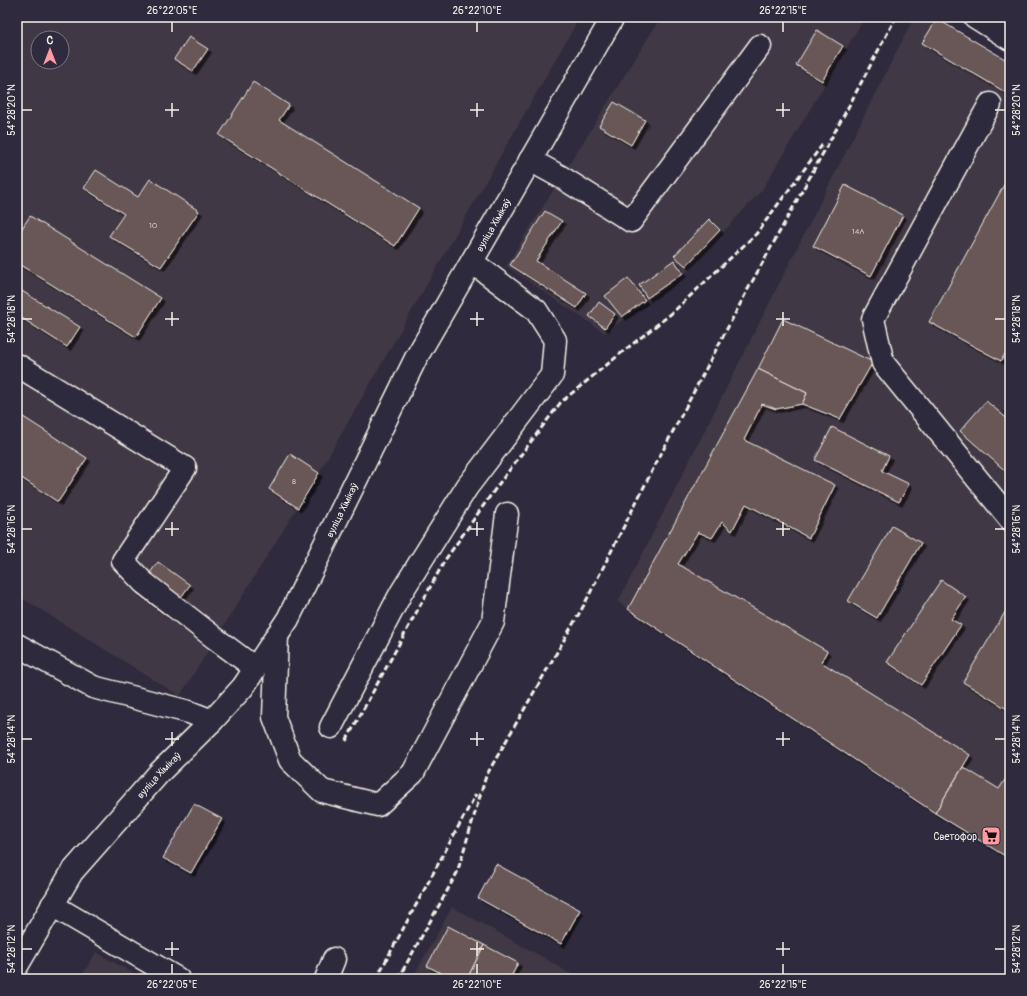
<svg xmlns="http://www.w3.org/2000/svg" width="1027" height="996" font-family="Pangolin,sans-serif">
	<style>
		.built { fill: #403844; fill-rule: evenodd }
		.building { fill: #695756; stroke: #f4f1e8; filter: url(#shadow) }
		.lines { fill: none; stroke-linecap: round; stroke-linejoin: round }
		.minor-casing { stroke: #f4f1e8; stroke-width: 25 }
		.minor { stroke: #2f2a3d; stroke-width: 22 }
		.rail { stroke: #f4f1e8; stroke-width: 3; stroke-dasharray: 6 3; stroke-linecap: butt }
		.ticks { fill: none; stroke: #f4f1e8; stroke-width: 1.5 }
		.labels { text-anchor: middle; stroke-width: 3; stroke-linejoin: round; paint-order: stroke }
		.number-label { font-size: 8px; fill: #d1cac4 }
		.street-label { font-size: 10px; fill: #f4f1e8; stroke: #2f2a3d }
		.poi-label { font-size: 10px; fill: #f4f1e8; stroke: #2f2a3d; text-anchor: end }
		.neatline { fill: none; stroke: #f4f1e8; stroke-width: 1.5 }
		.ticks-label { font-size: 10px; text-anchor: middle; fill: #f4f1e8 }
	</style>
	<defs>
		<filter id="shadow"><feDropShadow dx="3.5" dy="3.5" stdDeviation="0" flood-color="#0009"/></filter>
	</defs>
	<rect width="100%" height="100%" fill="#2f2a3d"/>
	<filter id="ink" filterUnits="userSpaceOnUse"><feTurbulence type="fractalNoise" baseFrequency=".025" numOctaves="2"/><feDisplacementMap in="SourceGraphic" scale="8" xChannelSelector="R" yChannelSelector="G"/><feConvolveMatrix kernelMatrix="1 2 1 2 8 2 1 2 1" color-interpolation-filters="sRGB"/></filter>
	<g filter="url(#ink)">
		<g class="built">
			<path d="M17 17H580L319 473 180 696 17 595ZM38 38H62V62H38Z"/>
			<polygon points="661,17 858,17 861,24 762,190 681,278 605,333 506,266"/>
			<polygon points="914,17 932,17 937,19 1010,62 1010,404 1002,414 1010,421 1010,859 935,813 618,602"/>
			<polygon points="452,907 546,959 579,979 412,979"/>
			<polygon points="96,952 143,979 80,979"/>
		</g>
		<g class="building">
			<polygon points="937,19 1010,62 1010,95 922,43"/>
			<polygon points="817,30 843,46 822,81 796,65"/>
			<polygon points="189,37 208,49 193,71 174,59"/>
			<polygon points="253,82 289,105 279,120 419,208 395,246 219,135"/>
			<polygon points="614,102 645,120 631,145 599,126"/>
			<polygon points="96,170 138,197 150,179 199,211 161,267 109,236 124,214 84,188"/>
			<polygon points="1010,174 1010,345 1001,361 929,322"/>
			<polygon points="845,185 903,215 871,276 813,246"/>
			<polygon points="545,211 562,221 536,261 586,293 577,308 510,265"/>
			<polygon points="30,216 161,298 136,337 17,263 17,236"/>
			<polygon points="709,219 720,230 686,266 674,256"/>
			<polygon points="674,260 683,273 647,298 639,285"/>
			<polygon points="628,278 645,300 622,317 605,296"/>
			<polygon points="17,288 80,327 67,347 17,315"/>
			<polygon points="599,302 615,314 605,328 589,316"/>
			<polygon points="783,319 873,362 840,419 802,404 807,393 758,369"/>
			<polygon points="758,369 807,393 802,404 776,409 762,404 744,440 835,485 809,538 746,504 732,531 722,522 712,538 698,532 678,564 827,651 821,662 970,755 935,813 628,609"/>
			<polygon points="986,401 1010,421 1010,475 960,431"/>
			<polygon points="17,413 87,458 58,502 17,475"/>
			<polygon points="832,427 889,456 882,471 909,484 899,502 815,460"/>
			<polygon points="290,454 319,473 298,508 269,489"/>
			<polygon points="892,526 921,543 877,618 848,601"/>
			<polygon points="158,562 190,585 167,616 136,592"/>
			<polygon points="941,580 966,597 951,619 961,625 921,685 887,662"/>
			<polygon points="1010,604 1010,704 1007,709 963,682"/>
			<polygon points="963,767 999,789 1010,772 1010,859 935,813"/>
			<polygon points="194,804 222,819 191,873 163,858"/>
			<polygon points="496,864 580,910 561,944 478,898"/>
			<polygon points="448,926 484,945 467,979 453,979 427,966"/>
			<polygon points="484,945 518,963 510,979 467,979"/>
		</g>
		<g class="lines">
			<g class="minor-casing">
				<g id="minor">
					<polyline points="975,17 1010,39"/>
					<polyline points="990,104 873,319 883,363 1010,519"/>
					<polyline points="530,160 561,177 631,221 760,46"/>
					<polyline points="17,365 185,468 123,561 143,582 216,639 255,668"/>
					<polyline points="277,635 274,717 290,760 322,791 378,805 413,773 493,622 507,514"/>
					<polyline points="17,645 93,687 189,712 212,721"/>
					<polyline points="331,727 401,593 467,487 552,375 555,340 536,310 472,262"/>
					<polyline points="52,905 178,979"/>
					<path id="s1" d="M17 966 72 872 160 772 212 721 243 687 288 619 416 358 613 17"/>
					<polyline points="326,979 334,959"/>
				</g>
			</g>
			<use href="#minor" class="minor"/>
			<g class="rail">
				<polyline points="346,741 445,560 498,485 561,402 625,350 672,313 756,234 823,144"/>
				<polyline points="376,979 476,794"/>
				<polyline points="398,979 457,873 486,776 584,605 652,471 747,291 844,115 896,17"/>
			</g>
		</g>
	</g>
	<path class="ticks" d="M172 22V32M477 22V32M783 22V32M172 103V117M477 103V117M783 103V117M22 110H32M165 110H179M470 110H484M776 110H790M995 110H1005M172 312V326M477 312V326M783 312V326M22 319H32M165 319H179M470 319H484M776 319H790M995 319H1005M172 522V536M477 522V536M783 522V536M22 529H32M165 529H179M470 529H484M776 529H790M995 529H1005M172 732V746M477 732V746M783 732V746M22 739H32M165 739H179M470 739H484M776 739H790M995 739H1005M172 942V956M477 942V956M783 942V956M22 949H32M165 949H179M470 949H484M776 949H790M995 949H1005M172 964V974M477 964V974M783 964V974"/>
	<defs>
		<g id="supermarket-square" transform="scale(1)"><rect x="-9" y="-9" width="18" height="18" rx="4" fill="#ff9aa2" stroke="#2f2a3d"/><path d="M-6-5.5h2.5l.6 2H6L4.5 2H-2.5L-4.4-4H-6ZM-1.5 3.2a1.3 1.3 0 1 0 .1 0ZM3 3.2a1.3 1.3 0 1 0 .1 0Z" fill="#111"/></g>
	</defs>
	<g fill-rule="evenodd">
		<use href="#supermarket-square" x="991" y="836"/>
	</g>
	<g class="labels">
		<g class="number-label">
			<text x="153" y="228">10</text>
			<text x="858" y="234">14А</text>
			<text x="294" y="484">8</text>
		</g>
		<g class="street-label">
			<text dy="4" stroke="none"><textPath href="#s1" startOffset="887">вуліца Хімікаў</textPath></text>
			<text dy="4" stroke="none"><textPath href="#s1" startOffset="564">вуліца Хімікаў</textPath></text>
			<text dy="4" stroke="none"><textPath href="#s1" startOffset="239">вуліца Хімікаў</textPath></text>
		</g>
		<g class="poi-label">
			<text x="977" y="840">Светофор</text>
		</g>
	</g>
	<rect width="1027" height="996" fill="none" stroke="#2f2a3d" stroke-width="44"/>
	<g transform="translate(50 50)"><circle r="19" fill="#2f2a3d" stroke="#7e7a81"/>
	<path d="M0-3L7 15L0 10L-7 15Z" fill="#ff9aa2"/>
	<text y="-6" font-size="11" font-weight="bold" text-anchor="middle" fill="#f4f1e8">С</text>
	</g>
	<rect x="22" y="22" width="983" height="952" class="neatline"/>
	<g class="ticks-label">
		<text x="172" y="14">26°22'05"E</text>
		<text x="477" y="14">26°22'10"E</text>
		<text x="783" y="14">26°22'15"E</text>
		<text transform="translate(11 110) rotate(-90)" y="4">54°28'20"N</text>
		<text transform="translate(1016 110) rotate(-90)" y="4">54°28'20"N</text>
		<text transform="translate(11 319) rotate(-90)" y="4">54°28'18"N</text>
		<text transform="translate(1016 319) rotate(-90)" y="4">54°28'18"N</text>
		<text transform="translate(11 529) rotate(-90)" y="4">54°28'16"N</text>
		<text transform="translate(1016 529) rotate(-90)" y="4">54°28'16"N</text>
		<text transform="translate(11 739) rotate(-90)" y="4">54°28'14"N</text>
		<text transform="translate(1016 739) rotate(-90)" y="4">54°28'14"N</text>
		<text transform="translate(11 949) rotate(-90)" y="4">54°28'12"N</text>
		<text transform="translate(1016 949) rotate(-90)" y="4">54°28'12"N</text>
		<text x="172" y="988">26°22'05"E</text>
		<text x="477" y="988">26°22'10"E</text>
		<text x="783" y="988">26°22'15"E</text>
	</g>
</svg>
